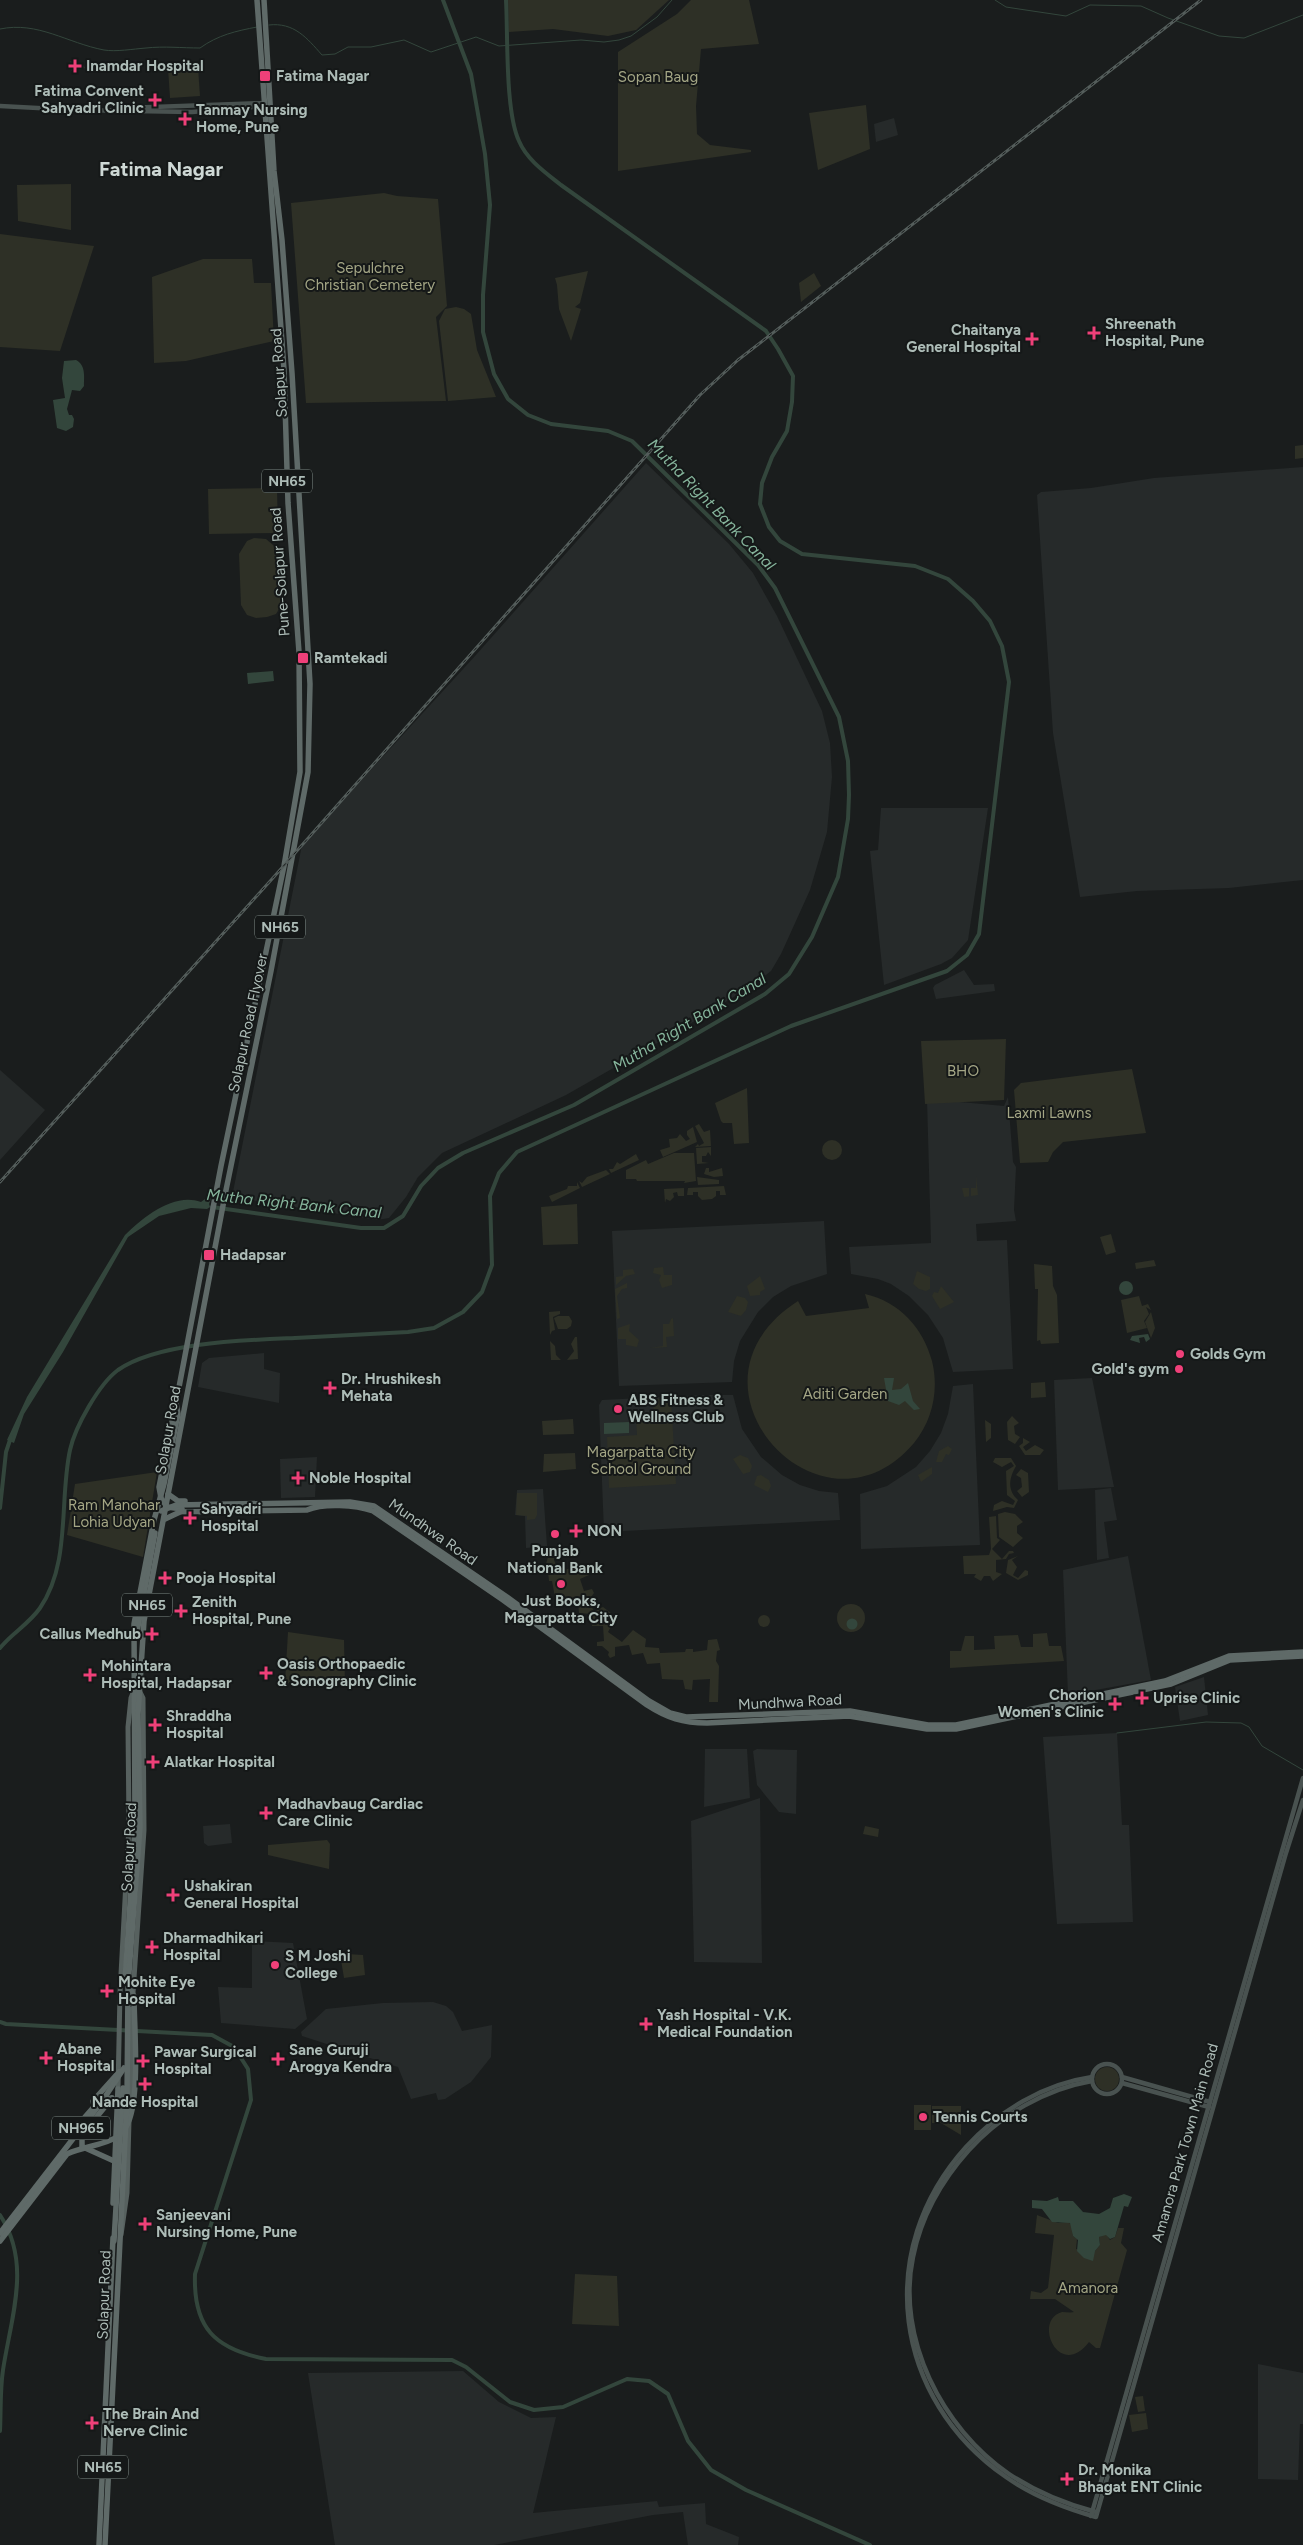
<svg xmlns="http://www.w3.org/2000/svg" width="1303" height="2545" font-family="Figtree,sans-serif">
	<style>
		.built { fill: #262a2a }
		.green { fill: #2e3026 }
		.water { fill: #33463c }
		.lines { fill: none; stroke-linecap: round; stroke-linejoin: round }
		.stream { stroke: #33463c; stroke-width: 1 }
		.canal { stroke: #33463c; stroke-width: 4 }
		.secondary { stroke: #495250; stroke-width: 4.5 }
		.primary { stroke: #57615f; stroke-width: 5 }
		.trunk { stroke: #5f6a68; stroke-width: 5.5 }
		.rail-casing { stroke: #545d5b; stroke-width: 3 }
		.rail { stroke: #151818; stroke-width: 1; stroke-dasharray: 4; stroke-linecap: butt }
		.poi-dot { fill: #ef4079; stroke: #151818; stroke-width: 2 }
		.labels { text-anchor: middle; stroke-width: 4; stroke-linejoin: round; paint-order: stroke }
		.shield { fill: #151818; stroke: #7f8b87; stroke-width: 1 }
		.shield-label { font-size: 14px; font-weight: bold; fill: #adbcb7 }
		.poi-label { font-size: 15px; font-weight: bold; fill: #adbcb7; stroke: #151818; text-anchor: start }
		.park-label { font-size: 15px; fill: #a4a685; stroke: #151818 }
		.street-label { font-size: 15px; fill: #adbcb7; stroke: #151818 }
		.water-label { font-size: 16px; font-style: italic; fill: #86b59c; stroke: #151818 }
		.district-label { font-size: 20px; font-weight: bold; fill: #ced8d5; stroke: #151818 }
	</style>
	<rect width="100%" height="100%" fill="#1a1d1d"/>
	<g class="built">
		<polygon points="70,61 79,63 80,68 83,65 86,68 71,71"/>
		<polygon points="894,118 898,135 876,142 874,124"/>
		<polygon points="646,463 729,544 753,573 777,616 822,711 830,743 832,777 827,832 810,890 781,954 771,971 753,985 675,1033 566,1095 442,1153 418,1177 406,1197 389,1218 377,1220 232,1197 302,845 475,656"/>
		<polygon points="1303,467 1303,880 1229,888 1137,891 1080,897 1053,733 1037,495 1041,492 1091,488 1154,478"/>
		<polygon points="881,808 988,808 968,940 952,958 941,964 884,985 870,851 878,850"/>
		<polygon points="964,970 974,985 994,984 995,991 936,999 933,988 935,985"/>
		<polygon points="0,1070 45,1110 0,1160"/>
		<polygon points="1008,1097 1013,1162 1016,1167 1014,1210 1016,1221 976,1224 977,1241 1007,1240 1013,1369 953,1372 943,1338 928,1315 909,1296 891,1284 878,1279 851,1274 849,1247 931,1243 927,1099 1004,1106"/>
		<polygon points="824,1221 827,1274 791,1286 773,1297 758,1312 740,1341 734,1361 732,1382 619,1386 612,1231"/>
		<polygon points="264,1353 264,1369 280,1373 279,1403 198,1387 202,1363 209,1358"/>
		<polygon points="1092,1378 1114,1487 1058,1490 1054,1380"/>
		<polygon points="973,1384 980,1545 861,1549 860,1494 887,1486 916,1467 930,1451 941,1433 948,1414 953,1386"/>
		<polygon points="702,1395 733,1395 742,1429 761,1457 782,1475 800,1485 819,1491 838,1493 840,1520 604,1532 599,1405 602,1400"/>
		<polygon points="317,1457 315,1497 281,1498 280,1459"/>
		<polygon points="1111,1488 1117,1520 1104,1522 1109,1558 1097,1560 1095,1490"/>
		<polygon points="543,1489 547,1546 526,1548 525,1516 515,1515 517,1490"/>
		<polygon points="1128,1556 1151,1680 1068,1695 1063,1570"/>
		<polygon points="1204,1677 1208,1715 1180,1721 1175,1687"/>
		<polygon points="1117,1733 1122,1825 1129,1825 1133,1922 1057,1924 1043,1737"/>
		<polygon points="705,1749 747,1749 750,1798 704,1807"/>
		<polygon points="757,1749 797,1750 796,1814 779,1812 757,1785 753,1751"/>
		<polygon points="760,1798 762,1963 694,1962 691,1821"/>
		<polygon points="230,1824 232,1843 208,1846 204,1843 203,1826"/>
		<polygon points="252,1941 293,1943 307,2019 295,2029 221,2023 218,1987 252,1988"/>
		<polygon points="433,2002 446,2006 453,2012 462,2031 492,2025 491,2057 471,2082 445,2099 438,2100 436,2093 411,2099 398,2067 302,2036 301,2032 326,2009 383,2003"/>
		<polygon points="1258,2364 1303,2373 1303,2424 1300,2424 1298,2480 1258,2479"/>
		<polygon points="463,2371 499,2402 531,2418 556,2417 533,2513 657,2501 659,2507 705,2503 706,2524 739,2537 738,2545 688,2545 683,2512 653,2515 494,2545 335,2545 308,2373"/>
	</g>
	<g class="green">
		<polygon points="508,0 669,0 636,30 608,36 553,29 509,32"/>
		<polygon points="691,0 749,0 759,44 701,49 696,106 697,134 710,145 751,150 751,152 618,171 618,52 677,14"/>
		<polygon points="198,67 200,96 170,98 168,68"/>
		<polygon points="866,105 870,149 818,170 809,113"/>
		<polygon points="71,184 71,230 18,221 17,185"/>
		<polygon points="384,193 397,196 438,199 447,306 436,317 446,401 306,403 291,203"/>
		<polygon points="0,234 94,246 60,351 0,347"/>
		<polygon points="203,259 252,259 254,283 271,283 274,341 186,361 154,363 152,277"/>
		<polygon points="588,271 580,303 575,307 581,309 571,341 559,309 557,285 555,278"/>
		<polygon points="814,273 821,286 801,302 799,283"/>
		<polygon points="456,307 464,309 471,314 477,350 496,397 448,401 439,321 445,309"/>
		<polygon points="1303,445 1303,458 1295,459 1295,446"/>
		<polygon points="277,488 278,533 209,534 208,489"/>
		<polygon points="254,538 266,539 280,551 282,604 276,614 267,617 256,618 247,615 241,605 239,554 247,541"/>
		<polygon points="1006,1039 1004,1100 925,1104 921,1041"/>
		<polygon points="1132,1069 1146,1133 1063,1142 1053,1152 1048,1162 1020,1163 1014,1090 1021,1083"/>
		<polygon points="747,1088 749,1143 734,1144 732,1123 723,1123 721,1121 715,1103"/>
		<polygon points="699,1124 704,1132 710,1130 711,1146 695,1147 698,1144 699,1146 704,1143 695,1126"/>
		<polygon points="693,1127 697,1142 663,1157 660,1150 670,1147 669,1139 677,1138 680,1134 686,1141 690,1139 687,1135 687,1131"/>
		<circle cx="832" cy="1150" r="10"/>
		<polygon points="711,1147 711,1156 708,1152 706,1156 702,1156 702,1162 709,1163 697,1164 696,1148"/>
		<polygon points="674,1153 694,1153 696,1181 684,1183 685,1181 637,1181 636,1179 626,1179 626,1170 646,1160 648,1164"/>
		<polygon points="636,1154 639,1160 611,1173 609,1169 613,1169 617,1162 620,1164"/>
		<polygon points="706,1168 709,1168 709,1172 722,1168 723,1176 714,1177 704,1174"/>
		<polygon points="606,1170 610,1174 582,1187 579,1181 582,1183 587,1177"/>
		<polygon points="976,1176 978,1195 964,1197 962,1188 969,1188 969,1196 971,1196 971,1188 976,1188"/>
		<polygon points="697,1177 719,1180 719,1184 698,1185"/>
		<polygon points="577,1182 580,1188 552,1202 549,1196 567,1189 568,1186 577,1186"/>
		<polygon points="724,1186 726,1195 720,1195 720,1191 716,1191 716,1196 712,1199 702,1200 698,1196 698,1192 693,1192 693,1195 687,1195 688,1188"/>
		<polygon points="684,1188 684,1196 678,1196 677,1192 673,1193 674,1197 670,1201 666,1199 665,1203 664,1189"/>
		<polygon points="577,1204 578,1244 543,1245 541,1207"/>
		<polygon points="1111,1234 1116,1252 1106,1255 1100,1237"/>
		<polygon points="1154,1260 1156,1266 1136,1269 1135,1263"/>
		<polygon points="1034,1264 1052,1266 1053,1286 1057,1295 1059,1343 1041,1344 1040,1340 1037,1341 1038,1289 1035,1289"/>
		<polygon points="663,1267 664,1275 672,1275 672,1285 662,1288 659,1280 661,1275 653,1273 654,1268"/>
		<polygon points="633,1269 635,1274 626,1276 616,1285 616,1277 623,1276 623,1270"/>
		<polygon points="917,1271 930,1277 930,1289 926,1291 919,1289 913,1284"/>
		<polygon points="760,1276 765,1289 760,1292 760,1295 750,1296 747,1286"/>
		<polygon points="627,1283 627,1288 622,1289 617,1296 620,1318 617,1319 615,1289"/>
		<polygon points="941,1286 954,1302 940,1309 932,1296 934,1292 938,1293"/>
		<path d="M865 1294C900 1302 923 1328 932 1361 939 1389 933 1420 914 1443 822 1552 667 1385 798 1301L806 1316 869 1308Z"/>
		<polygon points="737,1296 745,1298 748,1302 746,1310 741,1316 728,1312"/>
		<polygon points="1139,1296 1142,1306 1148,1304 1151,1310 1146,1307 1149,1314 1144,1321 1147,1328 1127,1333 1121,1300"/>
		<polygon points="560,1311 560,1314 553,1317 555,1330 552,1331 550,1335 549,1312"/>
		<polygon points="1151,1312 1155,1328 1151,1338 1145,1322"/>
		<polygon points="558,1316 569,1316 572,1321 571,1326 567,1329 558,1329 554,1318"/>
		<polygon points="673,1318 674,1336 666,1337 667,1347 650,1348 663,1346 663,1324 669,1324 671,1319"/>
		<polygon points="630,1324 629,1331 639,1340 637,1347 626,1345 626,1339 618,1339 618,1328"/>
		<polygon points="575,1337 577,1337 578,1359 567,1360 574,1351 571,1344"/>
		<polygon points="550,1341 555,1346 556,1355 561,1360 551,1360"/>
		<polygon points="1045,1382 1046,1397 1031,1398 1031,1383"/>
		<polygon points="671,1398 676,1484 609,1488 607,1437 637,1435 636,1417 654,1416 653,1399"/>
		<polygon points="1012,1416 1019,1423 1014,1426 1015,1434 1020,1437 1015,1444 1008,1440 1007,1422"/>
		<polygon points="573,1419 574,1434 543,1435 542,1421"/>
		<polygon points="985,1420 991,1424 991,1438 986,1442"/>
		<polygon points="1023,1438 1030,1442 1023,1447 1026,1451 1035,1445 1044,1450 1040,1455 1025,1455 1019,1446 1023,1443"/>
		<polygon points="948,1446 952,1449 949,1455 946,1454 942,1462 936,1462 939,1451"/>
		<polygon points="575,1453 576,1469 543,1472 544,1454"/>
		<polygon points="740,1455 748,1458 752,1466 750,1472 743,1474 733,1459"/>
		<path d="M995 1458H1011L1016 1466C1009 1478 1007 1490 1018 1500L1014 1508 1007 1507 993 1511 994 1505 1002 1501 1013 1505 1015 1501 1007 1495 1006 1471 1014 1466 1011 1462 1002 1467 993 1462Z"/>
		<polygon points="932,1467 932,1474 921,1482 918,1475"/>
		<polygon points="1021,1469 1028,1473 1029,1492 1022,1497 1017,1491 1022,1487 1021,1478 1016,1475"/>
		<polygon points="157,1472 143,1557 67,1535 75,1484"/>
		<polygon points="761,1475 769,1480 771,1486 768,1492 754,1485 757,1476"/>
		<polygon points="517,1493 537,1493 537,1515 535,1519 527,1520 527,1516 516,1515"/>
		<polygon points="1005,1512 1015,1514 1023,1522 1017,1526 1017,1533 1023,1538 1013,1547 999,1537 998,1514"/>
		<polygon points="996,1516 997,1538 1000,1540 992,1549 1002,1559 1009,1551 1013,1551 1014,1553 1009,1554 1006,1559 996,1560 996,1572 1002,1574 993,1581 990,1576 984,1576 981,1581 974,1577 976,1574 964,1574 963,1556 989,1555 991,1549 989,1517"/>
		<polygon points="555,1556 554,1560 559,1571 580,1566 581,1568 588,1567 589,1575 580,1579 584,1591 592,1589 594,1593 588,1601 594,1611 603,1607 616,1617 608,1632 622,1642 633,1630 646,1639 645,1647 659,1648 660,1653 685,1652 686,1649 693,1649 693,1652 707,1650 708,1640 717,1639 720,1650 717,1651 716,1661 719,1666 718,1702 709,1702 710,1679 693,1680 692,1690 685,1689 683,1680 662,1679 660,1663 647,1664 643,1653 632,1655 629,1645 615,1647 615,1656 610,1658 608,1655 609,1652 602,1646 597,1646 597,1642 604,1641 603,1626 592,1626 591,1614 579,1613 578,1603 572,1601 565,1604 556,1603 552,1581 549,1581 548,1572 535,1574 535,1564 546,1564 548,1557"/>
		<polygon points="1018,1556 1012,1560 1017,1567 1013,1575 1018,1578 1025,1570 1028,1571 1028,1575 1018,1580 1006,1573 1008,1560"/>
		<circle cx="851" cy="1618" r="14"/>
		<circle cx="764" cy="1621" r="6"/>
		<polygon points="288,1632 344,1640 345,1686 285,1683"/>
		<polygon points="1047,1633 1049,1646 1061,1646 1064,1661 950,1668 950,1651 961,1651 965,1636 974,1636 974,1650 995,1649 994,1636 1018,1635 1021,1647 1033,1647 1033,1634"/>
		<polygon points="865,1826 879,1829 878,1837 863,1834"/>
		<polygon points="327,1840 330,1844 329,1869 268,1855 268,1845"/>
		<polygon points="347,1954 363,1955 365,1975 344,1978 341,1960 343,1956"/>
		<circle cx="1107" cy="2079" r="12"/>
		<rect x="914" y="2105" width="17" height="25"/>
		<polygon points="932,2106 961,2106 961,2135 941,2123 932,2123"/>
		<path d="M1037 2215 1058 2223 1068 2222 1072 2225 1073 2236 1077 2239 1076 2249 1095 2251 1100 2245 1099 2237 1106 2234 1110 2240 1115 2237 1118 2228H1124L1121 2243 1127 2250 1100 2348H1096L1089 2342C1059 2381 1032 2320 1062 2312 1066 2312 1071 2313 1074 2312L1055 2299H1030L1031 2291 1041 2293 1048 2288 1054 2235 1035 2233Z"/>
		<polygon points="575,2274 617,2276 619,2326 572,2324"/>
		<polygon points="1143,2396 1145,2411 1138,2412 1135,2397"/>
		<polygon points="1146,2413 1148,2429 1132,2432 1129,2415"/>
	</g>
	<g class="water">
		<path d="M76 360C86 365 84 377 84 386L80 391 72 390 67 409 69 415H72L74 419 73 427 66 431 57 428 53 400 65 398 62 378 64 361Z"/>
		<polygon points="273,671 274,681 248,684 247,673"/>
		<path d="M209 1196H212L209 1204 210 1207 207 1209 191 1208 159 1216 128 1237 63 1352 24 1414 14 1443 7 1440 27 1397 125 1235C143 1217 174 1192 201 1202Z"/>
		<circle cx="1126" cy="1288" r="7"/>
		<polygon points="1148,1334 1150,1339 1146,1342 1144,1337 1139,1338 1140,1343 1130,1340 1132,1336"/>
		<polygon points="884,1378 894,1378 892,1390 901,1389 908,1383 913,1401 920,1409 914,1410 905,1401 899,1405 888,1401"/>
		<polygon points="629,1422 629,1433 604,1434 604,1423"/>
		<circle cx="852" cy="1624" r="5.5"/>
		<polygon points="1124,2194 1132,2197 1128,2207 1124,2206 1115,2237 1110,2239 1106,2235 1099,2237 1100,2245 1095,2251 1093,2261 1084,2258 1077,2251 1078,2240 1073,2236 1070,2223 1052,2222 1042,2209 1032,2208 1032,2200 1047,2201 1058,2197 1059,2201 1073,2201 1083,2212 1099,2214 1110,2208 1113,2198"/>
	</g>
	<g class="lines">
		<g class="stream">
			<polyline points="995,0 1006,7 1019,9 1066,16 1090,5 1141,6 1168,18 1219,36 1244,38 1303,15"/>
			<path d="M269 25C294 22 307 38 322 55L335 54 348 47H371L404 40 431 52 476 37 499 46 581 40 604 42 619 40 631 36 657 17 672 0"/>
			<path d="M0 29C38 21 67 43 104 50 116 52 133 49 146 48 164 46 182 48 200 48 218 35 236 31 257 27"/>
			<polyline points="1117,1733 1206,1722 1241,1723 1249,1727 1262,1746 1303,1770"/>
		</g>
		<g class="canal">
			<polyline points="212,1207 361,1228 384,1228 403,1216 421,1186 438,1168 463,1153 574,1105 765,994 789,974 812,937 838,877 848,819 849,795 848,761 839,717 775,588 758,565 632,441 608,431 551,424 528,415 508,399 494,374 483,332 483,295 490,205 485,154 471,74 443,0"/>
			<polyline points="0,1508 6,1452 11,1437"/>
			<path d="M0 1648C12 1633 29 1624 40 1608 71 1563 59 1501 70 1450 75 1427 99 1384 118 1370 158 1342 247 1340 295 1338 333 1336 371 1334 408 1332L434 1328 463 1312 482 1292 492 1265 490 1196 499 1173 517 1152 791 1026 947 971 967 955 979 934 1009 682 1002 646 990 621 973 601 948 579 915 566 802 554 780 541 769 527 760 504 762 483 772 457 787 431 792 402 793 376 778 349 766 331 561 185C546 173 527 160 519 141 505 111 508 35 506 0"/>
			<path d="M0 2022 6 2024 212 2035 234 2047 248 2069 251 2100 195 2274C193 2328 215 2349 266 2359L452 2360 466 2367 510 2402 534 2410 563 2407 627 2379 649 2381 668 2394 688 2441 711 2470 746 2490 870 2545"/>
			<path d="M0 2215C32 2263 11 2317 3 2370 0 2390 1 2411 0 2431"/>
		</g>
		<g class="secondary">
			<polyline points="0,106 75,110 192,112 265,106"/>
			<polyline points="126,108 265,103"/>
			<circle cx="1107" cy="2079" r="15"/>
			<path d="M1092 2077C1043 2084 999 2111 966 2147 873 2250 893 2399 1006 2477 1033 2496 1064 2508 1096 2517L1286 1853 1303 1800"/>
			<polyline points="1122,2077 1210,2102"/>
			<path d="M1092 2081C1045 2089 1001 2115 969 2150 942 2180 921 2217 913 2257 896 2338 942 2428 1009 2474 1036 2492 1065 2504 1096 2512"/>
			<polyline points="1122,2083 1209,2107"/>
			<polyline points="1091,2516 1303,1778"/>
		</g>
		<g class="primary">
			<polyline points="133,1993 144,1830 143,1698 140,1692"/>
			<polyline points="118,2089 120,1993 129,1826 128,1727 131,1698 133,1693"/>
			<polyline points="130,2110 132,2009"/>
			<polyline points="121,2235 127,2193 129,2121"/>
		</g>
		<g class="trunk">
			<polyline points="175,1407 159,1487 161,1498 167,1507 182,1509"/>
			<polyline points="168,1494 178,1501 185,1501"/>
			<polyline points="161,1511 176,1505 350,1502 374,1506 507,1597 649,1701 670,1713 686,1717 850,1711 928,1725 956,1725 1165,1681 1229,1656 1303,1652"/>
			<path d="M165 1519 180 1512 307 1510C324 1503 355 1505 373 1511L503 1600 647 1705C667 1718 683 1723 707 1723L849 1716 927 1729H956L1171 1684 1230 1660 1303 1656"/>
			<polyline points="137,1632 155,1533"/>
			<polyline points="125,1981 135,1827 134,1624 154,1520 164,1484 178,1414 176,1403 221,1166 284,866 300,772 299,652 288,503 284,370 257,0"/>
			<polyline points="94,2105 93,2101 119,2072"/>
			<polyline points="85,2117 99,2101 112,2098"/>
			<path d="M126 2127C141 2103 134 2027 134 1996L129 1987"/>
			<polyline points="82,2147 82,2135 112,2098"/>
			<polyline points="83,2147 114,2161"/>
			<polyline points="113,2203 118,2089"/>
			<polyline points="0,2233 103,2100 124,2068"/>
			<path d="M0 2241 67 2154C84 2146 103 2146 119 2136"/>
			<polyline points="114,2241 123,2088"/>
			<polyline points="99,2545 113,2238"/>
			<polyline points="105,2545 127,2099 128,1986 140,1827 138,1714 144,1621 225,1195 271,971 308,772 310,684 292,373 282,240 274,171 264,0"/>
		</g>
		<g class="rail-casing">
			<polyline id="rail" points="0,1182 272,879 700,395 738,360 1201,0"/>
		</g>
		<use href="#rail" class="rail"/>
	</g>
	<g class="poi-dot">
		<path d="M72.5 58.5h5v5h5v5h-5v5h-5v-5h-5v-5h5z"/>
		<rect x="259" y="70" width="12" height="12" rx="2.5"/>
		<path d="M152.5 92.5h5v5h5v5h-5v5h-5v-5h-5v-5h5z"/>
		<path d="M182.5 111.5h5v5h5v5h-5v5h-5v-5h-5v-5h5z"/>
		<path d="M1091.5 325.5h5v5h5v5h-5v5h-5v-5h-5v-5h5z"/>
		<path d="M1029.5 331.5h5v5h5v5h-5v5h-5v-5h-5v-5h5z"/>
		<rect x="297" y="652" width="12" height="12" rx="2.5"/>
		<rect x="203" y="1249" width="12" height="12" rx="2.5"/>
		<circle cx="1180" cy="1354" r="5"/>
		<circle cx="1179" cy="1369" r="5"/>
		<path d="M327.5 1380.5h5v5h5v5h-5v5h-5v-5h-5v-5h5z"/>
		<circle cx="618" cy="1409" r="5"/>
		<path d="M295.5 1470.5h5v5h5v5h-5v5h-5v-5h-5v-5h5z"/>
		<path d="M187.5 1510.5h5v5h5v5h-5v5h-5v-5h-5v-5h5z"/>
		<path d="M573.5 1523.5h5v5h5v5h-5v5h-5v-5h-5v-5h5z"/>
		<circle cx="555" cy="1534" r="5"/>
		<path d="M162.5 1570.5h5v5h5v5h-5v5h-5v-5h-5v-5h5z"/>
		<circle cx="561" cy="1584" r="5"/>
		<path d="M178.5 1603.5h5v5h5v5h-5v5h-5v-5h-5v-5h5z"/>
		<path d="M149.5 1626.5h5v5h5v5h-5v5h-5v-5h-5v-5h5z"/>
		<path d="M263.5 1665.5h5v5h5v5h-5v5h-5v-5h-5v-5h5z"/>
		<path d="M87.5 1667.5h5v5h5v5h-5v5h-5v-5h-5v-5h5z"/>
		<path d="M1139.5 1690.5h5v5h5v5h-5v5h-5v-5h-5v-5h5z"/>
		<path d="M1112.5 1696.5h5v5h5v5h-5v5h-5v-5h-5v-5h5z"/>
		<path d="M152.5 1717.5h5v5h5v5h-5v5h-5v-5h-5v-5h5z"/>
		<path d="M150.5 1754.5h5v5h5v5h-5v5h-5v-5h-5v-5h5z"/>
		<path d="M263.5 1805.5h5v5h5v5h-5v5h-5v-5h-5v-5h5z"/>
		<path d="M170.5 1887.5h5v5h5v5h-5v5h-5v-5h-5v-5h5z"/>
		<path d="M149.5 1939.5h5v5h5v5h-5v5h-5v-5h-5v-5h5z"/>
		<circle cx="275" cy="1965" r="5"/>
		<path d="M104.5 1983.5h5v5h5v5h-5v5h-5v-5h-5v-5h5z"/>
		<path d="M643.5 2016.5h5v5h5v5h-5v5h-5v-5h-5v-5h5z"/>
		<path d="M43.5 2050.5h5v5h5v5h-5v5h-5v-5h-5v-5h5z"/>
		<path d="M275.5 2051.5h5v5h5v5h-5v5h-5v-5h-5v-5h5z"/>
		<path d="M140.5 2053.5h5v5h5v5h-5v5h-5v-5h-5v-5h5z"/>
		<path d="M142.5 2076.5h5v5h5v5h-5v5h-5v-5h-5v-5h5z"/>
		<circle cx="923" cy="2117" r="5"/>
		<path d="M142.5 2216.5h5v5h5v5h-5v5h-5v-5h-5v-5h5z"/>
		<path d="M89.5 2415.5h5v5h5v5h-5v5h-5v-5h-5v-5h5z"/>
		<path d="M1064.5 2471.5h5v5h5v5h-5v5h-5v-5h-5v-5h5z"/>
	</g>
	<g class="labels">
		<g class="shield">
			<rect x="262" y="469.5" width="50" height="23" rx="4"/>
			<rect x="255" y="915.5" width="50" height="23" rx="4"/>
			<rect x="122" y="1593.5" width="50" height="23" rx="4"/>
			<rect x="52" y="2116.5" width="58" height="23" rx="4"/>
			<rect x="78" y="2455.5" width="50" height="23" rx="4"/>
		</g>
		<g class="shield-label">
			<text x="287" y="486">NH65</text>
			<text x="280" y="932">NH65</text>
			<text x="147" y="1610">NH65</text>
			<text x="81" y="2133">NH965</text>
			<text x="103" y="2472">NH65</text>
		</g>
		<g class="poi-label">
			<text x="86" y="71">Inamdar Hospital</text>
			<text x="276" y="81">Fatima Nagar</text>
			<text x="144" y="96" text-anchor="end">Fatima Convent<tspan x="144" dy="17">Sahyadri Clinic</tspan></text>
			<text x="196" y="115">Tanmay Nursing<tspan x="196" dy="17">Home, Pune</tspan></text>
			<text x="1105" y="329">Shreenath<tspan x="1105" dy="17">Hospital, Pune</tspan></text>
			<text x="1021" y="335" text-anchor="end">Chaitanya<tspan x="1021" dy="17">General Hospital</tspan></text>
			<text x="314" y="663">Ramtekadi</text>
			<text x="220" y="1260">Hadapsar</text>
			<text x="1190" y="1359">Golds Gym</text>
			<text x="1169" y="1374" text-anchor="end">Gold's gym</text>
			<text x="341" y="1384">Dr. Hrushikesh<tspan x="341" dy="17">Mehata</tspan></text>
			<text x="628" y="1405">ABS Fitness &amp;<tspan x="628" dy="17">Wellness Club</tspan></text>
			<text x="309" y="1483">Noble Hospital</text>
			<text x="201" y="1514">Sahyadri<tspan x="201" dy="17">Hospital</tspan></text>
			<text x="587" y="1536">NON</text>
			<text x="555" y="1556" text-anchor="middle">Punjab<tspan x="555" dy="17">National Bank</tspan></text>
			<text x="176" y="1583">Pooja Hospital</text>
			<text x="561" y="1606" text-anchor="middle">Just Books,<tspan x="561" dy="17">Magarpatta City</tspan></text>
			<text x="192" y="1607">Zenith<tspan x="192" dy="17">Hospital, Pune</tspan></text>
			<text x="141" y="1639" text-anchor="end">Callus Medhub</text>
			<text x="277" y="1669">Oasis Orthopaedic<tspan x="277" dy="17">&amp; Sonography Clinic</tspan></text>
			<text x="101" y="1671">Mohintara<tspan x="101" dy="17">Hospital, Hadapsar</tspan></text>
			<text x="1104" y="1700" text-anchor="end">Chorion<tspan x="1104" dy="17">Women's Clinic</tspan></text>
			<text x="1153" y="1703">Uprise Clinic</text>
			<text x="166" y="1721">Shraddha<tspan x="166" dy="17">Hospital</tspan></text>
			<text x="164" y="1767">Alatkar Hospital</text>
			<text x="277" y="1809">Madhavbaug Cardiac<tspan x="277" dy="17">Care Clinic</tspan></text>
			<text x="184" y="1891">Ushakiran<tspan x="184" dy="17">General Hospital</tspan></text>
			<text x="163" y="1943">Dharmadhikari<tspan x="163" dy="17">Hospital</tspan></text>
			<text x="285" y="1961">S M Joshi<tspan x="285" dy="17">College</tspan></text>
			<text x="118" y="1987">Mohite Eye<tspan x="118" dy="17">Hospital</tspan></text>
			<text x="657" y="2020">Yash Hospital - V.K.<tspan x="657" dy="17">Medical Foundation</tspan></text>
			<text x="57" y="2054">Abane<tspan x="57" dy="17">Hospital</tspan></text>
			<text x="289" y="2055">Sane Guruji<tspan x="289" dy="17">Arogya Kendra</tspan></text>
			<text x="154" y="2057">Pawar Surgical<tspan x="154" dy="17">Hospital</tspan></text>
			<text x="145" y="2107" text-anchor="middle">Nande Hospital</text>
			<text x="933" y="2122">Tennis Courts</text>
			<text x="156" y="2220">Sanjeevani<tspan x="156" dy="17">Nursing Home, Pune</tspan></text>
			<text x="103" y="2419">The Brain And<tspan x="103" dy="17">Nerve Clinic</tspan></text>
			<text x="1078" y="2475">Dr. Monika<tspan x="1078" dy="17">Bhagat ENT Clinic</tspan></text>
		</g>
		<g class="park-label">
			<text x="658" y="82">Sopan Baug</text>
			<text x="370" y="273">Sepulchre<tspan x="370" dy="17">Christian Cemetery</tspan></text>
			<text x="963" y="1076">BHO</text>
			<text x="1049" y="1118">Laxmi Lawns</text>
			<text x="845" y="1399">Aditi Garden</text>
			<text x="641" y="1457">Magarpatta City<tspan x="641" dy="17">School Ground</tspan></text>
			<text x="114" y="1510">Ram Manohar<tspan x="114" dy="17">Lohia Udyan</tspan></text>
			<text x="1088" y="2293">Amanora</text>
		</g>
		<g class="street-label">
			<text transform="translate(279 373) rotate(-94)" y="5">Solapur Road</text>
			<text transform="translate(280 572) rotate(-94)" y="5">Pune-Solapur Road</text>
			<text transform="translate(248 1023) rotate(-78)" y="5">Solapur Road Flyover</text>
			<text transform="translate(168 1430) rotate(-80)" y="5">Solapur Road</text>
			<text transform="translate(433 1532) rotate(35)" y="5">Mundhwa Road</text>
			<text transform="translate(790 1702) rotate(-3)" y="5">Mundhwa Road</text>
			<text transform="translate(129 1847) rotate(-87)" y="5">Solapur Road</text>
			<text transform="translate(1185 2143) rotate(-74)" y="5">Amanora Park Town Main Road</text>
			<text transform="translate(104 2295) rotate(-88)" y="5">Solapur Road</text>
		</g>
		<g class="water-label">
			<text transform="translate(712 504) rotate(46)" y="6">Mutha Right Bank Canal</text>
			<text transform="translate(689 1022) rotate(-31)" y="6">Mutha Right Bank Canal</text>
			<text transform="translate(294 1203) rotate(6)" y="6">Mutha Right Bank Canal</text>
		</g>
		<g class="district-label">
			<text x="161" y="176">Fatima Nagar</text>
		</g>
	</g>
</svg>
